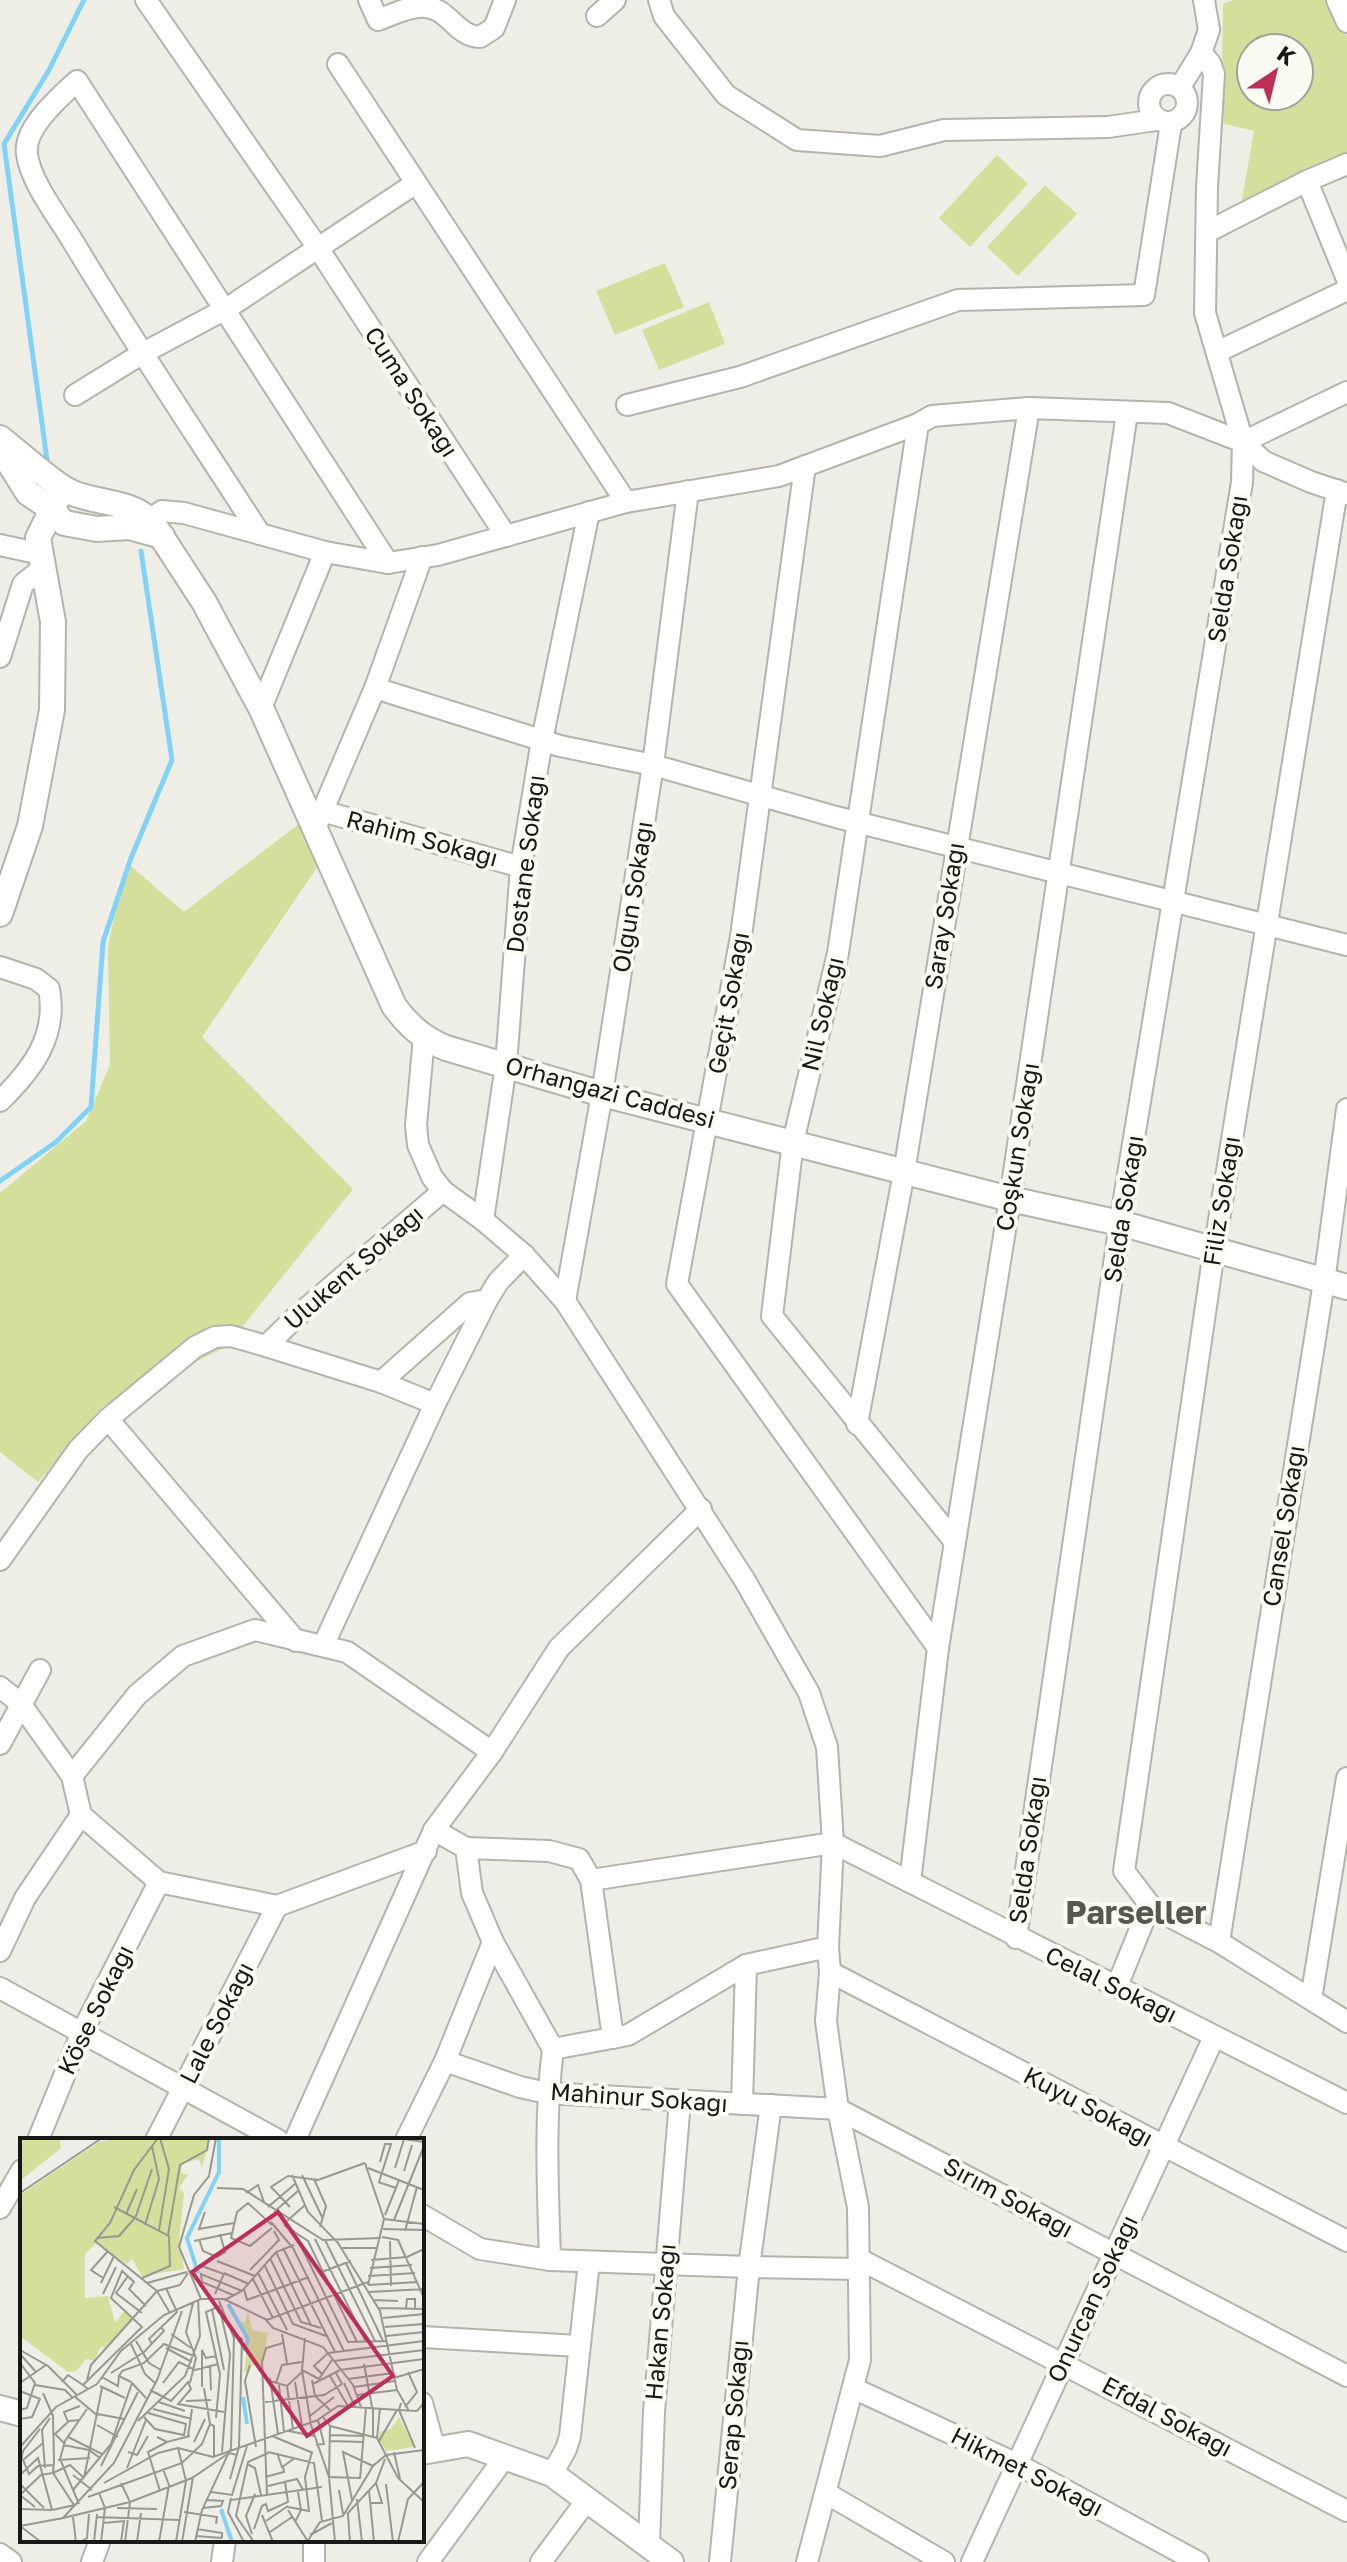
<svg xmlns="http://www.w3.org/2000/svg" width="1347" height="2562" font-family="'Golos Text',sans-serif">
	<style>
		.green { fill: #d4df9c; fill-rule: evenodd }
		.lines { fill: none; stroke-linecap: round; stroke-linejoin: round }
		.stream { stroke: #81d2f6; stroke-width: 5 }
		.minor-casing { stroke: #b4b3ac; stroke-width: 24 }
		.tertiary-casing { stroke: #b4b3ac; stroke-width: 28 }
		.minor { stroke: #fff; stroke-width: 20 }
		.tertiary { stroke: #fff; stroke-width: 24 }
		.labels { text-anchor: middle; stroke-width: 8; stroke-linejoin: round; paint-order: stroke }
		.street-label { font-size: 24px; fill: #181816; stroke: #fcfbf3 }
		.district-label { font-size: 32px; font-weight: bold; fill: #585751; stroke: #fcfbf3 }
		.inset-river { fill: none; stroke: #81d2f6; stroke-width: 4 }
		.inset-road { fill: none; stroke: #989893; stroke-width: 2 }
		.view { fill: #bd2e58; fill-opacity: 0.15; stroke: #bd2e58; stroke-width: 4 }
		.inset-edge { fill: none; stroke: #181816; stroke-width: 4 }
	</style>
	<rect width="100%" height="100%" fill="#eeede6"/>
	<g class="green">
		<path d="M1233 0H1329L1347 37V153L1241 205 1254 131 1221 123 1223 4ZM1251 48H1299V96H1251Z"/>
		<polygon points="997,155 1028,184 970,247 939,218"/>
		<polygon points="1045,185 1077,214 1018,276 987,247"/>
		<polygon points="665,263 684,307 615,335 596,291"/>
		<polygon points="709,302 725,344 659,370 642,330"/>
		<polygon points="304,820 322,860 202,1037 353,1189 226,1347 102,1407 38,1482 0,1452 0,1193 86,1121 110,1065 108,947 118,898 131,866 184,912"/>
	</g>
	<g class="lines">
		<g class="stream">
			<polyline points="47,460 4,144 49,70 84,0"/>
			<polyline points="0,1181 56,1142 91,1107 103,942 131,858 172,760 141,551"/>
		</g>
		<g class="minor-casing">
			<g id="minor">
				<path d="M369 0 378 20C392 15 411 5 426 7 449 9 456 36 480 37L494 28 505 0"/>
				<polyline points="659,0 664,16 726,95 797,140 880,146 944,130 1108,127 1156,120"/>
				<polyline points="1337,0 1347,22"/>
				<polyline points="597,16 615,0"/>
				<polyline points="338,64 626,502"/>
				<circle cx="1168" cy="103" r="19"/>
				<polyline points="1180,87 1201,53 1209,30 1204,0"/>
				<polyline points="1307,181 1347,279"/>
				<polyline points="416,183 318,248 506,536"/>
				<polyline points="1207,232 1307,181 1347,164"/>
				<polyline points="1217,352 1347,290"/>
				<polyline points="75,395 143,353 226,309 318,248 146,0"/>
				<polyline points="627,405 740,377 958,300 1144,295 1171,124"/>
				<polyline points="918,424 838,953 793,1142 772,1316 955,1542"/>
				<polyline points="1243,442 1347,392"/>
				<polyline points="805,466 741,936 677,1284 938,1648"/>
				<polyline points="1337,490 1214,1251 1124,1871 1150,1905 1157,1910 1219,1942 1347,2022"/>
				<polyline points="137,529 162,511 184,513 325,552 388,563 438,555 626,502 779,476 918,424 932,416 1029,408 1168,413 1243,442 1263,461 1311,482 1347,494"/>
				<path d="M260 534C197 436 132 340 72 240 58 217 30 181 27 154 23 128 60 97 77 81L388 563"/>
				<polyline points="0,545 41,554"/>
				<polyline points="422,557 375,688 560,746 653,765 836,817 1347,945"/>
				<polyline points="0,657 23,584 44,567"/>
				<polyline points="261,708 325,552"/>
				<polyline points="322,811 521,867"/>
				<polyline points="317,824 375,688"/>
				<path d="M0 967 36 979 49 989C58 1036 32 1070 0 1101"/>
				<polyline points="424,1037 416,1125 418,1145 432,1177 443,1191 483,1220 524,1255 565,1301 744,1579 809,1693 827,1747 833,1843 828,1947 830,1972 826,2021 838,2109 858,2207 860,2360 807,2562"/>
				<polyline points="483,1220 506,1065 521,867 542,740 589,512"/>
				<polyline points="565,1301 602,1094 653,765 688,491"/>
				<polyline points="266,1346 296,1317 443,1191"/>
				<polyline points="381,1382 470,1303 487,1300 498,1282 524,1255"/>
				<polyline points="108,1419 296,1641"/>
				<polyline points="857,1424 904,1172 1029,408"/>
				<polyline points="0,1560 78,1450 108,1419 195,1347 215,1337 231,1336 266,1346 381,1382 435,1404"/>
				<polyline points="323,1646 435,1404 487,1300"/>
				<polyline points="0,1687 20,1703 72,1776 81,1815 159,1882 277,1906 426,1851"/>
				<polyline points="0,1744 40,1670"/>
				<polyline points="72,1776 137,1695 183,1656 255,1630 347,1652 492,1752"/>
				<polyline points="434,1830 466,1848 472,1893 493,1942 553,2049 628,2035 746,1965 828,1947"/>
				<polyline points="466,1848 549,1851 579,1859 591,1880"/>
				<polyline points="910,1882 938,1648 1010,1199 1127,413"/>
				<polyline points="1016,1938 1120,1223 1242,482 1243,442 1205,313 1207,187 1214,74 1210,63 1201,53"/>
				<polyline points="1219,1942 1324,1282 1347,1109"/>
				<polyline points="0,1951 25,1898 81,1815"/>
				<polyline points="830,1972 1347,2241"/>
				<polyline points="1117,1986 1150,1905"/>
				<polyline points="0,1988 278,2140"/>
				<polyline points="1311,1999 1347,1778"/>
				<polyline points="613,2038 591,1880 833,1843 1347,2103"/>
				<polyline points="445,2061 520,2087 547,2093 838,2109 1347,2376"/>
				<polyline points="742,2104 746,1965"/>
				<polyline points="38,2140 82,2032 159,1882"/>
				<polyline points="156,2140 277,1906"/>
				<polyline points="295,2140 434,1830 492,1752 559,1648 701,1509"/>
				<polyline points="406,2140 445,2061 493,1942"/>
				<polyline points="0,2208 22,2170"/>
				<polyline points="422,2215 480,2249 550,2260 749,2267 771,2105"/>
				<polyline points="859,2259 1347,2511"/>
				<path d="M550 2260C548 2190 544 2120 553 2049"/>
				<polyline points="422,2337 579,2346"/>
				<polyline points="853,2388 1017,2464 1198,2562"/>
				<polyline points="422,2403 435,2450"/>
				<polyline points="552,2474 566,2449 570,2436 589,2262"/>
				<polyline points="826,2493 944,2562"/>
				<polyline points="314,2540 314,2562"/>
				<polyline points="649,2543 654,2412 680,2101"/>
				<polyline points="0,2554 11,2562"/>
				<polyline points="92,2562 100,2540"/>
				<polyline points="222,2562 225,2540"/>
				<polyline points="428,2562 505,2457"/>
				<polyline points="541,2562 587,2500"/>
				<polyline points="720,2562 749,2267 859,2269"/>
				<polyline points="972,2562 1214,2037"/>
			</g>
		</g>
		<g class="tertiary-casing">
			<g id="tertiary">
				<path d="M0 438C17 451 53 484 70 492 98 504 130 500 152 522L204 602 261 708 394 1006C408 1025 423 1039 446 1048L602 1094 1010 1199 1120 1223 1347 1287"/>
				<polyline points="0,448 28,493 53,510 64,523 97,529 129,527 162,536"/>
				<polyline points="0,914 30,826 52,710 53,622 38,538 57,499 62,493 69,491"/>
				<polyline points="0,2408 22,2414"/>
				<polyline points="422,2452 468,2444 552,2474 671,2562"/>
			</g>
		</g>
		<use href="#minor" class="minor"/>
		<use href="#tertiary" class="tertiary"/>
	</g>
	<g class="labels">
		<g class="street-label">
			<text transform="translate(411 392) rotate(57)" y="8">Cuma Sokağı</text>
			<text transform="translate(1228 569) rotate(-81)" y="8">Selda Sokağı</text>
			<text transform="translate(422 839) rotate(15)" y="8">Rahim Sokağı</text>
			<text transform="translate(526 864) rotate(-83)" y="8">Dostane Sokağı</text>
			<text transform="translate(633 897) rotate(-81)" y="8">Olgun Sokağı</text>
			<text transform="translate(945 916) rotate(-81)" y="8">Saray Sokağı</text>
			<text transform="translate(729 1003) rotate(-80)" y="8">Geçit Sokağı</text>
			<text transform="translate(823 1014) rotate(-77)" y="8">Nil Sokağı</text>
			<text transform="translate(610 1093) rotate(15)" y="8">Orhangazi Caddesi</text>
			<text transform="translate(1018 1147) rotate(-81)" y="8">Coşkun Sokağı</text>
			<text transform="translate(1222 1201) rotate(-81)" y="8">Filiz Sokağı</text>
			<text transform="translate(1124 1209) rotate(-81)" y="8">Selda Sokağı</text>
			<text transform="translate(354 1268) rotate(-41)" y="8">Ulukent Sokağı</text>
			<text transform="translate(1284 1526) rotate(-81)" y="8">Cansel Sokağı</text>
			<text transform="translate(1028 1850) rotate(-82)" y="8">Selda Sokağı</text>
			<text transform="translate(1111 1985) rotate(26)" y="8">Celal Sokağı</text>
			<text transform="translate(96 2010) rotate(-64)" y="8">Köse Sokağı</text>
			<text transform="translate(217 2023) rotate(-63)" y="8">Lale Sokağı</text>
			<text transform="translate(639 2098) rotate(4)" y="8">Mahinur Sokağı</text>
			<text transform="translate(1088 2107) rotate(28)" y="8">Kuyu Sokağı</text>
			<text transform="translate(1008 2198) rotate(28)" y="8">Sırım Sokağı</text>
			<text transform="translate(1093 2299) rotate(-65)" y="8">Onurcan Sokağı</text>
			<text transform="translate(661 2322) rotate(-85)" y="8">Hakan Sokağı</text>
			<text transform="translate(734 2415) rotate(-85)" y="8">Serap Sokağı</text>
			<text transform="translate(1167 2417) rotate(28)" y="8">Efdal Sokağı</text>
			<text transform="translate(1027 2472) rotate(27)" y="8">Hikmet Sokağı</text>
		</g>
		<g class="district-label">
			<text x="1136" y="1924">Parseller</text>
		</g>
	</g>
	<g transform="translate(20 2138)">
		<rect width="404" height="404" fill="#eeede6"/>
		<path d="M0 0H39L41 10 0 43ZM100 0H190L182 29 179 21 162 26 161 35 168 37 159 50 164 55 159 102 164 131 122 138 112 121 107 126 76 105 65 116V160L88 158 95 185 106 171 113 182 86 210 81 209 74 223 66 221 56 233 48 234 0 198V57L79 4ZM228 173 232 192 248 195 241 228 231 227 229 235 224 234 228 202 219 184H225ZM379 279 394 309 366 313 358 300 361 293 371 291Z" fill="#d4df9c"/>
		<path class="inset-river" d="M178 135 167 100 199 34V0M208 166 228 201 224 213M223 259 227 286M201 371 212 404"/>
		<path class="inset-road" d="M345 25 364 81 348 147M348 30 404 52M375 30 384 1 404 4M384 33 392 7M272 37 288 74 318 105 360 173 377 252 389 273M282 37 303 81M294 41 306 68 300 89M358 44 376 50 379 42M359 44 371 6H365L360 24M197 50 223 51 303 102 361 100M0 55 82 0M226 55 238 47 244 64M94 69 149 98 150 128 122 140M248 69 275 46M270 69 251 49 268 38 298 42 345 25M185 74 179 91 214 85M254 74 278 53M106 76 117 51M365 77 376 50M115 81 132 31M364 81 404 86M374 82 404 8M267 83 285 67M251 84 273 110 324 213M125 87 139 41 132 8M264 87 288 103 337 204M252 90 230 108 211 100 217 74 228 65 252 87M363 91 404 92M139 92 149 31 140 0M385 93 397 49M148 97 160 27 187 12 189 0M362 99 378 102 404 160M77 100 99 98 114 81M179 101 183 113 197 119 205 114 200 96M295 101 346 204M305 102 355 203M174 103 212 95M370 103 371 148M280 106 328 204 367 203M263 110 315 214M321 110H356M256 114 291 187M250 120 281 184 301 190M351 122 387 119 404 111M197 123 235 138M326 125 363 203M179 127 204 136 195 156M245 128 273 186 306 198M350 130 392 127M230 132 259 102 254 93M204 135 229 146M238 135 267 192M299 135 331 123M108 138 96 155 122 175M348 138 395 135M83 140 71 132 88 113M233 141 253 180M81 145 94 118M127 145 167 134M348 147 398 144M224 151 227 162 289 139M349 154 404 151M83 156 96 129M213 157 182 144 181 136 222 153M181 161 159 109 174 57 189 38 196 0M205 162 222 153 256 114 274 107M353 162 378 163M358 170 404 171M192 171 204 232M386 171 387 161H395V171M200 172 210 216 202 314M150 175 137 153 160 147 168 135M363 180 404 176M246 182 253 190 303 209 333 247 341 269M365 189 404 186M151 196 171 210M262 196 267 225M366 198 404 194M285 200 282 232 291 287 309 339 315 404M116 203 129 225 141 232M111 206 125 236 135 245M132 206 129 201 157 174 146 150M146 210 172 224M0 212 28 228 57 257M0 216 16 234M314 223 404 212M0 225 15 245 7 270 0 272M344 226 352 269M190 227 191 252M230 227 225 243 236 309M282 232 299 241 312 222M91 235 124 214 144 193 141 189M303 237 294 228 308 215 404 203M310 238 328 268M82 239 98 248 99 237M250 240 258 296M374 240 404 231M328 241 373 235M67 242 71 227 137 153 75 103 90 85 114 32 138 0M292 242 295 258 310 272M250 243 267 248 282 234M42 244 48 237 63 247M111 244 99 238 102 233 124 225 144 206 174 218M275 244 282 288M0 245 26 227M143 245 159 224 175 232 198 226M170 245 176 220 166 194 173 165M256 245 262 227 282 224M324 245 335 269M293 246 320 232 404 221M15 247 45 252 52 259M259 247 264 294M80 248 105 260M267 248 273 291M182 249V212L186 220 197 218M334 249 375 243M184 250 190 286M68 251 63 247 122 189 91 160 102 133 114 144 109 151 126 168M130 252 151 263 168 244 171 251 158 266 204 274M0 253 20 261 12 279 0 281M337 257 377 252M54 258 78 278M166 263 191 262M139 264 165 273M245 264 304 257 322 246 316 235M385 269 397 254 388 234M133 271 172 281M78 276 104 281M290 278 314 259M124 279 135 291 164 297 166 286 128 275M303 279 310 288 309 339 340 340M196 280 200 236 186 174 200 168M118 283 165 238 180 198 178 162M296 283 318 268 379 272 381 265M48 284 44 274 60 268M77 287 98 299M310 288 357 300 360 270M269 293 294 298M310 297 344 298M168 298 172 271M252 298 293 315M353 298V269M48 299 82 316M137 299 147 304 170 298M357 300 378 340 404 364M310 303 343 304M359 303 377 272M174 304 185 281M23 305 3 322 9 336 18 328 34 327M44 305 35 296 49 283 60 282M43 307 69 312 80 320M296 307 304 306 298 282M0 309 36 269 77 246 101 213 144 177 181 161H204L247 182 348 144M395 310 379 272 397 273 404 265M108 314 117 317 128 298M248 314 294 325 302 383M374 314 380 341M257 315 262 329 275 320M38 322 70 320M227 326 235 330 241 357M0 328 3 313 20 291M81 328 118 254M25 330 22 292 30 280M107 330 126 282M0 337 18 320 32 372M21 337 33 335 34 323 33 278 23 255M53 337 72 352M245 339 264 334 263 329M64 340 82 250M210 341 219 309 222 201 214 197M340 341 346 269M84 345 138 315 158 310 193 319 298 282M101 345 110 364 105 404M0 346 24 370M366 346 373 404M248 348 277 341 283 352M53 352 91 306 112 245 126 260M319 352 323 376M349 352 354 404M140 353 128 314 147 304M191 354 212 357 227 308M79 355 85 370 81 404M247 356 242 224 246 210 263 205M68 359 162 325 182 306 190 286 194 288V318M211 360 208 374 224 404M337 361 342 404M211 362 302 349M332 362 323 314 353 328M350 365H362L356 345M59 366 40 321 45 303 67 271M54 367 33 335 50 327 64 340M15 369 0 357 21 337M268 369 289 373 285 339 292 314M97 370 137 371M183 370 201 368 203 363 187 362M0 371 32 372 55 367M268 372 287 402M164 374 197 379 196 386M327 376 356 345 365 321M328 376 330 404M242 377 253 404M53 379 56 404M77 379 159 382M43 380 110 364 172 340 209 315 217 317M246 383 268 368M275 384 281 372 278 354M83 385 104 383 101 404M0 388 43 380 94 325 137 242 162 173M0 388 21 404M177 391 202 395V400M234 391 242 368 246 366 248 373 268 364 265 344M250 394 272 379M232 396 226 378 235 356M290 397 312 385M176 398 202 400M61 404 67 400 69 376M74 404 77 376M117 404 121 375M139 404 149 347 143 331M156 404 166 343 158 310M162 404 173 339M175 404 182 372 211 310 214 200 199 163M234 404 216 378 228 324 248 315M287 404 300 384 323 378 353 328 366 317 404 312M378 404 388 361 404 344"/>
		<path class="view" d="M258 74 373 238 287 298 172 134Z"/>
		<rect width="404" height="404" class="inset-edge"/>
	</g>
	<g transform="translate(1275 72) rotate(35)"><circle r="38" fill="#fcfbf3" stroke="#a1a09b" stroke-width="2"/>
	<path d="M0-6L14 30L0 20L-14 30Z" fill="#bd2e58"/>
	<text y="-12" font-size="22" font-weight="bold" text-anchor="middle" fill="#181816">K</text>
	</g>
</svg>
